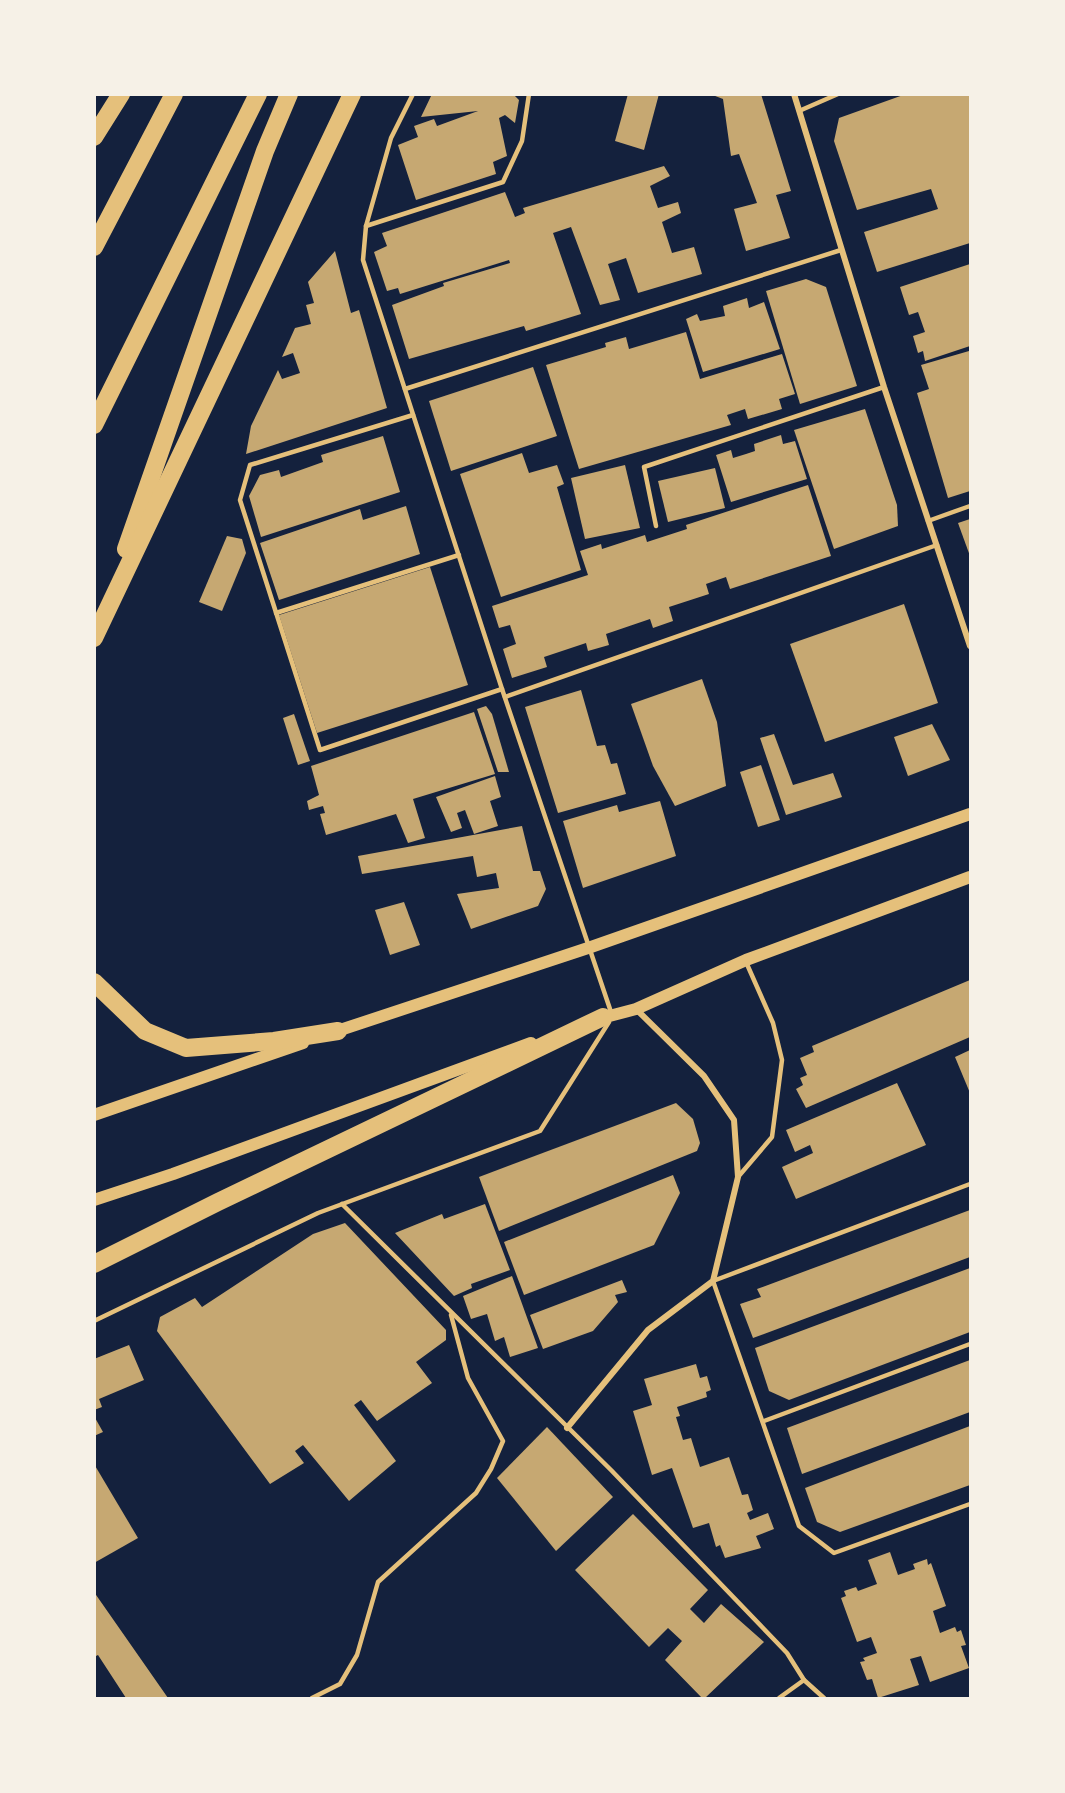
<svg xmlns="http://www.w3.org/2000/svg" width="1065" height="1793" font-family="Helvetica,sans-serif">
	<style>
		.building { fill: #c6a872 }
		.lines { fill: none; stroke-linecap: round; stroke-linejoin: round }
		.service { stroke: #e5c07b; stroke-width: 4.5 }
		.minor { stroke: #e5c07b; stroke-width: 6 }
		.secondary { stroke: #e5c07b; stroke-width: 12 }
		.motorway { stroke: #e5c07b; stroke-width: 18 }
	</style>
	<rect width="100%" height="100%" fill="#14213d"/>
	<g class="building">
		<polygon points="432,94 513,94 519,100 515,123 505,115 499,118 507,156 493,162 496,174 416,200 398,145 418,137 414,126 434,119 437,126 478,111 421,117"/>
		<polygon points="628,94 659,94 644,150 615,141"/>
		<polygon points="710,94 761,94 791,191 776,195 790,238 746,251 734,209 757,203 739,154 731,156 723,99"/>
		<polygon points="906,94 970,94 970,243 877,272 864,232 938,209 931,189 857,210 834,141 839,118"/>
		<polygon points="664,166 670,176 650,186 658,208 678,202 681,213 662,222 672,253 694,247 702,274 638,293 626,258 608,264 620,300 600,305 571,227 553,233 581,314 526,331 524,326 409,359 392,305 444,286 443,283 510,263 509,260 400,294 398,288 387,291 374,252 387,246 382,233 505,192 515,217 525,213 523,208"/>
		<polygon points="335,251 351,313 359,310 387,408 246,454 251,426 278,370 282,379 300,373 293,353 282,357 295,328 311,324 306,305 314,303 308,282"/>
		<polygon points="970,264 970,346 925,361 923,351 918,353 913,336 925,332 918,312 909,315 900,287"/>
		<polygon points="806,279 826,287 857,386 800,404 766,291"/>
		<polygon points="747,298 749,308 764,302 780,349 703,372 686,319 697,314 700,321 725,316 723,306"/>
		<polygon points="686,332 700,379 782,354 795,394 779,399 782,409 748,419 745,409 727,415 731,425 579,469 546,365 606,347 605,343 626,337 629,349"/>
		<polygon points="969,351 970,357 970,491 948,498 917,393 929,389 921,365"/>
		<polygon points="533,367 557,436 451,471 429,401"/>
		<polygon points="865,409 897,505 898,526 834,549 794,430"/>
		<polygon points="781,435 783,444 795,441 807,479 731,502 716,455 731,450 733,458 746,454 755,451 754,444"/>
		<polygon points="383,436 400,492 261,537 249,496 260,475 279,470 281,477 323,462 321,455"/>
		<polygon points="522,453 529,473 557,465 564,484 557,487 581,570 501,597 460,474"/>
		<polygon points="625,465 640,528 585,539 571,478"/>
		<polygon points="715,468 725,508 668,522 658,481"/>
		<polygon points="808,485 831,556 730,589 726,577 706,584 709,594 669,607 673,621 653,628 650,619 606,634 609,645 588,651 586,643 544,657 547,667 512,678 503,649 516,644 510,625 499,628 492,606 588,575 580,551 601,544 602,549 645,535 647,542 687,529 686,525"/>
		<polygon points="406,506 420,554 279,600 260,543 360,509 363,520"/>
		<polygon points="970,519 970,556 958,523"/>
		<polygon points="227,536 242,539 246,553 222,611 199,602"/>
		<polygon points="430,567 468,685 317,733 279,615"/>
		<polygon points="904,604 938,703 825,742 790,644"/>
		<polygon points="702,679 717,722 726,786 675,806 653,766 631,704"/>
		<polygon points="581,690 597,746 605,745 611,764 617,763 626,794 558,813 525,707"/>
		<polygon points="486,706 492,714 509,772 498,772 477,709"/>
		<polygon points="474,712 495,774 413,799 425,838 408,843 396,814 326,835 320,814 325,813 323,806 309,810 307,801 319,795 311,766"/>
		<polygon points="294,714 310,761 298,765 283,718"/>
		<polygon points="932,724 950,760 908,776 894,737"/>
		<polygon points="774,734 793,785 833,773 842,797 786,815 760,738"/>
		<polygon points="761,765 780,820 758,827 740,772"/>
		<polygon points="495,776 501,797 490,801 498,826 474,834 465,810 457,813 462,828 451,832 436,797"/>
		<polygon points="660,801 676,856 583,888 563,821 617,805 619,812"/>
		<polygon points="522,826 533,871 540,871 546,889 538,906 471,929 457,894 499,888 496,873 477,877 473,856 362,874 358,856"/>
		<polygon points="404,902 420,945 390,955 375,910"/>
		<polygon points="970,980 970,1037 806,1108 796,1089 803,1085 800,1078 807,1075 800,1058 814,1052 812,1046"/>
		<polygon points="970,1050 970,1093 955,1057"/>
		<polygon points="897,1083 926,1145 796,1199 782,1167 813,1153 810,1145 795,1152 786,1130"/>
		<polygon points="676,1103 693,1119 700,1143 697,1151 499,1231 479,1177"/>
		<polygon points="673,1175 680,1193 654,1245 524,1295 504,1242"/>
		<polygon points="485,1204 510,1270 471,1284 472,1288 454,1296 395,1233 442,1214 444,1219"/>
		<polygon points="970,1210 970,1257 753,1338 740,1304 761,1297 757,1289"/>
		<polygon points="345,1223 446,1330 446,1340 416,1362 432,1383 377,1421 361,1400 354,1405 396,1461 349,1501 303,1445 295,1451 304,1463 270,1484 157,1331 160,1317 195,1298 202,1307 313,1234"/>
		<polygon points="970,1268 970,1332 789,1400 769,1391 755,1348"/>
		<polygon points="512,1276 538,1348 510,1357 504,1337 495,1341 487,1314 471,1319 463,1296"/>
		<polygon points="622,1280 627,1292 615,1295 618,1302 593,1331 543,1349 530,1315"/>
		<polygon points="129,1345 144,1380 99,1399 102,1407 94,1410 94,1359"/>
		<polygon points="970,1360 970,1412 802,1474 787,1428"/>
		<polygon points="696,1364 700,1378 707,1376 711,1390 706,1392 707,1397 677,1407 680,1416 676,1417 683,1440 691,1438 700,1467 729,1457 742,1495 748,1494 753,1510 747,1513 750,1520 768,1513 774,1529 756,1536 761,1548 725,1558 720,1545 716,1547 709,1523 693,1528 672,1468 652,1475 633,1411 652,1405 644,1379"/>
		<polygon points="94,1416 103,1432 94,1436"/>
		<polygon points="970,1426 970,1485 840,1532 817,1522 805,1488"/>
		<polygon points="547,1427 613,1497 556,1551 497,1478"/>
		<polygon points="94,1464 138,1538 94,1563"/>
		<polygon points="633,1514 708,1590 690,1609 704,1623 721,1604 764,1642 705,1698 702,1698 665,1660 682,1641 668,1628 649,1647 575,1570"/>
		<polygon points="890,1552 898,1575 915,1569 913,1564 927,1559 928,1565 931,1563 946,1606 933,1611 940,1633 955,1627 957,1632 961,1630 966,1645 961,1646 969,1668 930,1682 921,1656 910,1659 919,1685 878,1698 872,1679 867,1680 860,1662 865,1661 863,1658 877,1653 871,1637 857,1642 841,1598 846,1596 844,1591 856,1587 858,1591 877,1584 868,1560"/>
		<polygon points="94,1592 168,1698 126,1698 98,1655 94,1657"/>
	</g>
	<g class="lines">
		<g class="service">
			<polyline points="413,94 391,138 366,226 363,260 502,689 612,1015"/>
			<polyline points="799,111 838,94"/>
			<polyline points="366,226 503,182 522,141 529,94"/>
			<polyline points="405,389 841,250"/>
			<polyline points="413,415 250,465 240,500 320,750 502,689"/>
			<polyline points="928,521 970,506"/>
			<polyline points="656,526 644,467 884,387"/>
			<polyline points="276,613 459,555"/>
			<polyline points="505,697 937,545"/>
			<polyline points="738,1177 772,1137 782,1060 773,1023 746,962"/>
			<polyline points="970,1184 713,1281 799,1526 834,1553 970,1504"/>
			<polyline points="342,1204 611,1470 787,1653 804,1680 824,1698"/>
			<polyline points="94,1321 318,1213 540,1131 609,1022"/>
			<polyline points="764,1421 970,1344"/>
			<polyline points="312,1698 340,1684 357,1655 378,1582 476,1493 491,1469 503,1441 468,1378 451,1315"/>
			<polyline points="779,1698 804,1680"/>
		</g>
		<g class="minor">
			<polyline points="794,94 884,387 970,646"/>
			<polyline points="567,1428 648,1330 713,1281 738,1177 734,1120 704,1076 637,1010"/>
		</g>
		<g class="secondary">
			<polyline points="598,1019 636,1009 746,960 970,877"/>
			<polyline points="331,1033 591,947 970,814"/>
			<polyline points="94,1115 303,1043"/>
			<polyline points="94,1200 173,1174 531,1043"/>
		</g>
		<g class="motorway">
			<polyline points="94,137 121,94"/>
			<polyline points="94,247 174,94"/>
			<polyline points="94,425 258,94"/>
			<polyline points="126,549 265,151 289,94"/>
			<polyline points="94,638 352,94"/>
			<polyline points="94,982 145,1031 186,1048 274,1041 338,1031"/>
			<polyline points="94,1264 218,1202 603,1017"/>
		</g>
	</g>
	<rect width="1065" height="1793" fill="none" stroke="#f6f1e7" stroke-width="192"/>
</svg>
